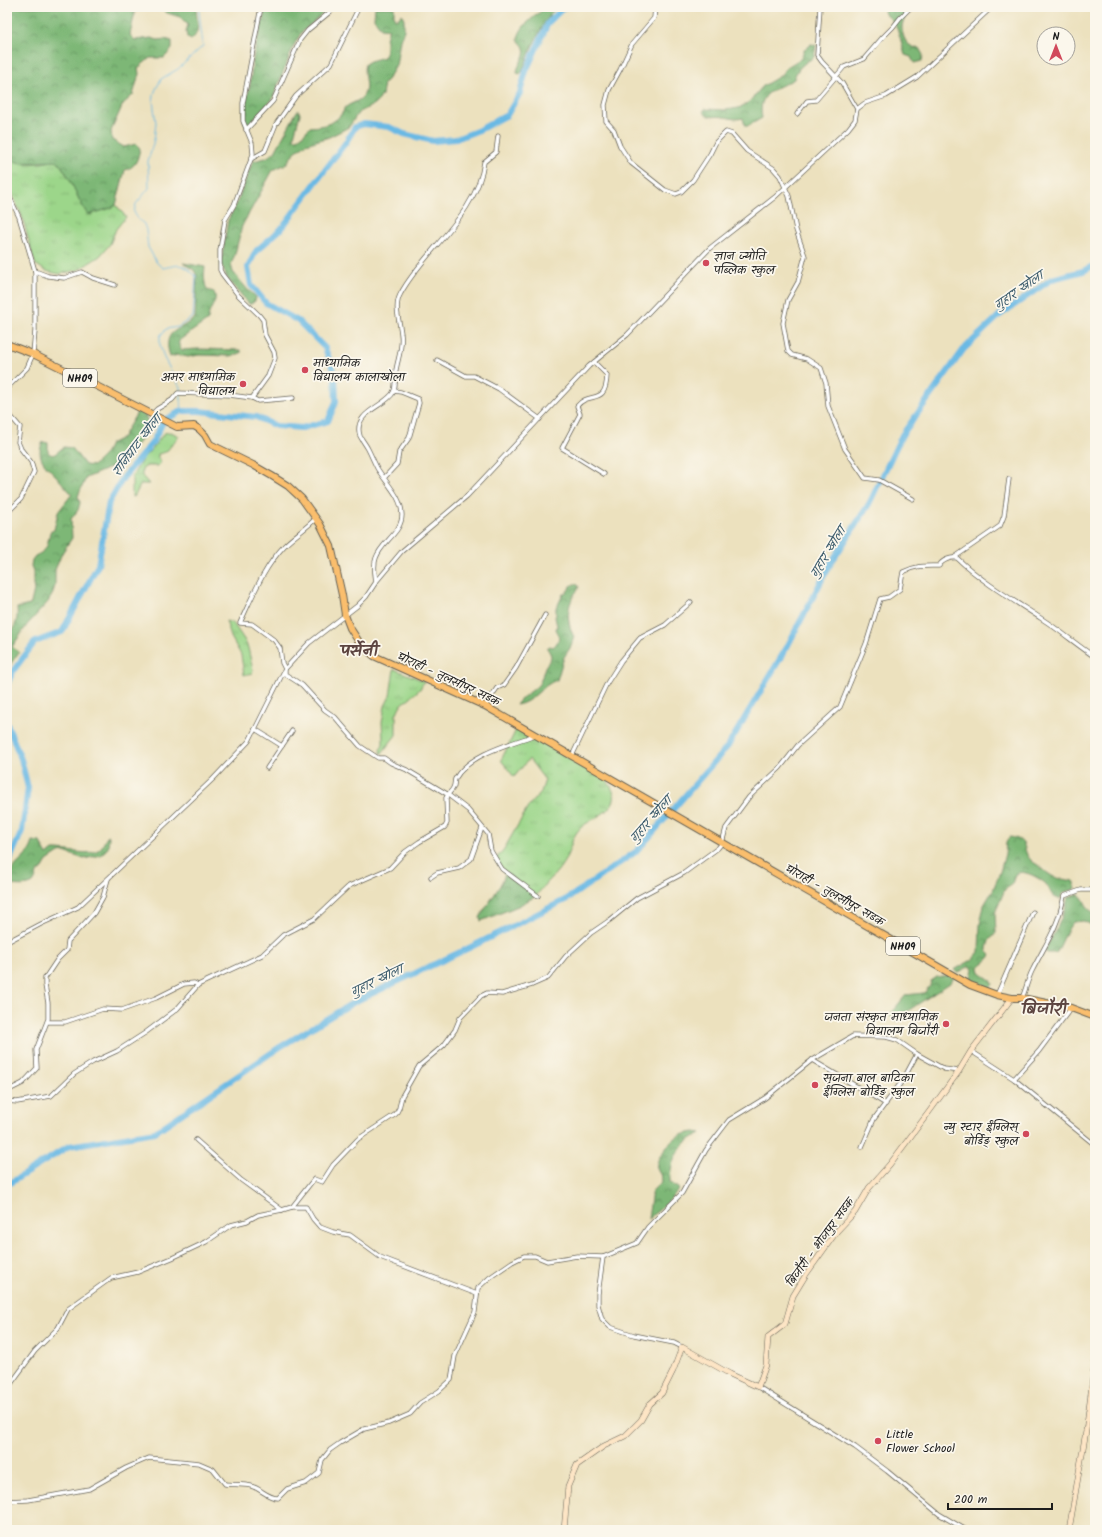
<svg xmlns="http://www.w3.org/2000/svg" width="1102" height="1537" font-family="Kalam,'Playpen Sans Deva',sans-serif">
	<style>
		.grass { fill: url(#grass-tufts); stroke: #5c7953 }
		.forest { fill: url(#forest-crowns); stroke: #4c6a49 }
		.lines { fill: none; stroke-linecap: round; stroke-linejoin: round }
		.stream { stroke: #6ab9e4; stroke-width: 1 }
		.river { stroke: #6ab9e4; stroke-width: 6 }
		.street-casing { stroke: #656155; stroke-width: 5 }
		.secondary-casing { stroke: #656155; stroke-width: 6 }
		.primary-casing { stroke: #656155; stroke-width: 8 }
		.street { stroke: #fff; stroke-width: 3.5 }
		.secondary { stroke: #fde5c5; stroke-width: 5 }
		.primary { stroke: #fabe6d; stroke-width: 6 }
		.poi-dot { fill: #d1495b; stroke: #fbf7ec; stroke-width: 1.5 }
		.labels { text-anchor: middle; stroke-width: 3.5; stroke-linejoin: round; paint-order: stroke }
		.shield { fill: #fbf7ec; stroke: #5f5e5a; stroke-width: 1 }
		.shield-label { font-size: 11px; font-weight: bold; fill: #1c1c1c }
		.poi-label { font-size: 12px; fill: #1c1c1c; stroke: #fbf7ec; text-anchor: start }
		.street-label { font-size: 12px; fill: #1c1c1c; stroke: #fbf7ec }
		.water-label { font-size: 13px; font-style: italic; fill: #3b5b6c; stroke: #fbf7ec }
		.district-label { font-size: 16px; font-weight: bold; fill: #5d4541; stroke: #fbf7ec }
	</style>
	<defs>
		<pattern id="grass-tufts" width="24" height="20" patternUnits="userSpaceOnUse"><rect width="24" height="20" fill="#9cd68a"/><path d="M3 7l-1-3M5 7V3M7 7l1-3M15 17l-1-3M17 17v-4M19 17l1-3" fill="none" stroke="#86b776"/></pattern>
		<pattern id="forest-crowns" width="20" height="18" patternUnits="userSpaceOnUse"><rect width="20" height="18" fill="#7db776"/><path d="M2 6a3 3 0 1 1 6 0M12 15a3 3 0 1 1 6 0" fill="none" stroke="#669460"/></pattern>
	</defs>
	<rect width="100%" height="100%" fill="#fbf7ec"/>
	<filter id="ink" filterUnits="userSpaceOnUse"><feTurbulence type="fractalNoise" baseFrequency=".025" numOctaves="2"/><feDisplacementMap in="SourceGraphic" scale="8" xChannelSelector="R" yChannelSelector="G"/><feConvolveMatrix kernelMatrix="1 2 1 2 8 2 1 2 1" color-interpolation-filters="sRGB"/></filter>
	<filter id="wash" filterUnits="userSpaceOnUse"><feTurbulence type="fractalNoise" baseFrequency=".012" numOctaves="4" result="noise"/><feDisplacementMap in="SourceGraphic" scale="16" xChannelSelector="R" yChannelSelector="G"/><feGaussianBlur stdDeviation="0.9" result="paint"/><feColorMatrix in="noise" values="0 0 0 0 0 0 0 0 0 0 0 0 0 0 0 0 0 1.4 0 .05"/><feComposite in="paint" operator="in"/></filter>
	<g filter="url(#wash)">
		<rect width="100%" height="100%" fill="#ece1be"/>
		<g class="grass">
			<path d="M7 148 14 161C22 163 32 164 41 163 47 162 51 161 57 161 72 177 76 198 88 215L111 208 116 205 126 217 116 229 110 244 100 256 78 270 59 274 46 271 35 264 22 216 7 184Z"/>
			<polygon points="171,432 179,436 166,452 158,454 158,459 161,462 158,466 147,466 142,469 142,476 149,484 141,484 134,497 132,497 132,477 143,458 152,449 164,433"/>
			<polygon points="226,621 233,623 245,641 248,648 253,670 252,673 244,675 241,655 231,637"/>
			<polygon points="394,669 424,681 420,689 400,706 396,715 396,735 381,754 380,750 383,744 383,738 382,722 385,706 390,696"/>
			<path d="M517 728 607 780C610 786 616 793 614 800 609 816 586 819 577 832 571 840 570 851 565 860 558 873 545 884 536 896L505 872 495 860 504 849 530 804 541 792 545 780 529 759 514 777 501 760Z"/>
		</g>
		<g class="forest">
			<path d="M7 7H136L130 35 135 40 151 38 158 40 165 39 172 41V49L164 58H150L138 68 139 74 133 95 123 104 111 131 112 140 124 147 136 144 140 148C138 159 136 167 125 170L116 205 111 208 88 215C76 198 72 177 57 161L21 163 14 161 7 148Z"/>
			<path d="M160 7H196C196 20 202 31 191 40L187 37 186 31 188 25 180 17 167 13Z"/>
			<path d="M265 7H330L301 33 294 45 272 100 246 127C240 113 247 100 250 85 252 72 252 59 256 46 259 33 264 20 265 7Z"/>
			<path d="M375 7H394V17L395 19H398L402 14 404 19V30L400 40 396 66 387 80 384 83 382 95 379 100 375 104 358 113 349 127 329 137 306 144 295 152 286 164 273 170 242 226 235 254 231 265 233 272 247 289 256 297 255 301 251 304H249L227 278 221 263 228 220 236 205 253 161 266 158 275 152 297 111H299L300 114 294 136V139H297L301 137 310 127C324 126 335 124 343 112 345 108 342 109 346 107 352 102 363 101 365 92 368 84 362 73 365 64L370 61 384 57 386 54V39L389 29 381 28C378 25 378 22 374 19Z"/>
			<path d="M545 7H556C540 27 531 49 522 72L520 74 517 73C517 64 527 56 524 48 523 44 520 43 518 40 519 25 536 17 545 7Z"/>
			<path d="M886 7H903C909 15 901 21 902 29 903 39 908 48 919 48L923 55 922 61 914 63 911 57 905 55C900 40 899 23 885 14L884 11Z"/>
			<path d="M811 44 816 45 814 57C805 63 797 67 794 79 775 90 757 92 762 118L748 126H745L743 118C735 120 731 118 724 117 715 115 708 120 703 111L705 109 725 110 739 108 749 102 763 86 780 76 787 67 800 59 805 49Z"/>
			<path d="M183 263 205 267C204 276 204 282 207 290L214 292C219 303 208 307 208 320 203 324 180 339 179 341 178 345 180 348 182 350L198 349 238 350H241V353L231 356 199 355 188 357 178 355 170 357C162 329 177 333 195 318L197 276 194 270Z"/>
			<path d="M138 411 145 414 147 419V427L142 438 133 449 120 457 114 466 86 478 78 496 80 503 78 510 71 519 72 538 62 553 55 570V586L52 595 48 602 27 625 12 647 19 652 7 669V633C17 629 18 617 17 608L30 605 31 603 34 590 33 585V571L31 566 32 560 35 556 41 553 47 546 50 532 54 530 58 512 72 494C67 489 62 483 57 477 48 467 34 458 43 442L48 443V452C54 459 58 450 64 447L72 448 85 465 93 466 105 454 110 444 122 438Z"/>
			<path d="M574 584H577L579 588C567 602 565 620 574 637L570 648 564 657 557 680C541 685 533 703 516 705 523 695 531 693 539 684 542 679 543 672 545 667 551 657 554 659 547 648L550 646 553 647C560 641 560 636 556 629L557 626 555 617 556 615V607L558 605 563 594 568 591 570 587Z"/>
			<path d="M109 836 108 848 101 855 84 859 64 852 59 853 47 861 41 871H38C36 874 36 880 33 883 28 887 14 886 7 884 5 867 30 860 33 841L40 842 47 855 53 850H57C67 850 91 856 98 850 103 847 104 841 107 837Z"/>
			<path d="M1009 837C1030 839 1021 851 1031 860 1033 863 1037 864 1039 866 1043 868 1045 872 1049 874 1055 879 1065 879 1073 881L1075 882V888L1073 890 1064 892 1060 899C1050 898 1051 889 1045 883 1037 877 1024 869 1015 874L1012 884 1005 889 995 913 996 933 989 941 987 948V951L991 955C988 961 983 962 979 967L980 973 992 981 993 984 990 988 970 981 973 969 970 966 957 973 954 970 972 960 979 952 980 924 984 905 993 890 1000 872 1005 854 1006 843Z"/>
			<path d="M505 872 536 896 518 906 481 921 480 918C485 906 505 883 505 872Z"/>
			<path d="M1078 894C1086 899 1084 907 1095 914V927L1084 921 1073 922 1068 929 1057 952 1054 953H1047L1045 950 1058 926 1065 909 1068 898Z"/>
			<polygon points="948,975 954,978 950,983 912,1008 896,1022 889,1015 896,1007 906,995 924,993 930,986 931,981 937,977"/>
			<path d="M694 1132 701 1133C680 1143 670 1159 670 1182L679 1189 666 1204 648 1219 652 1191 662 1181C662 1174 655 1170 657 1163 658 1157 673 1138 679 1136 683 1134 689 1133 694 1132Z"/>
		</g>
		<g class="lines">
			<path class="stream" d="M182 411 180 387 164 358 160 345V336L166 329 178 327 193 317 196 276C182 263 182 264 163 268L157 263 148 247 146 230 144 224 138 219 134 212 136 204 149 188 148 161 154 140 156 123 153 101 155 91 161 79 178 69 203 46 199 12 200 7"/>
			<g class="river">
				<polyline points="7,685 13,671 35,642 62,632 98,565 109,502 123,478 152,443 164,420 182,411 200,411 256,417 276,426 302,428 328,421 336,402 335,375 325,348 298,321 266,303 251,285 248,267 256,251 281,229 346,142 355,127 364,124 389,127 404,134 433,141 456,139 479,130 507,115 520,93 526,71 548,23 564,7"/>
				<polyline points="7,724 21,759 28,788 22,831 7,866"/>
				<polyline points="7,1185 69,1146 155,1132 280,1047 356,1001 471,947 567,899 637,851 728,746 787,647 829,566 869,504 902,435 964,349 1000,315 1052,279 1083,271 1095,265"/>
			</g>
		</g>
	</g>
	<g filter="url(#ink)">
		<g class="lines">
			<g class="street-casing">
				<g id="street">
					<polyline points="655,7 654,18 632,44 620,70 609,90 605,105 606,121 614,130 620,146 631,163 665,190 676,194 681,192 693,180 710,154 716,142 726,132 732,134 747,151 773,168 780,176 789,196 796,230 805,256 798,282 788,300 783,323 788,351 792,355 807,359 821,368 826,383 828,406 845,449 865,478 879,480 913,499"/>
					<polyline points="857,109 865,103 886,96 917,77 992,7"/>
					<polyline points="797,114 807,101 816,100 844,67 864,59 883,37 893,27 900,18 911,7"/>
					<polyline points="246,130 273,101 300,40 308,30 336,7"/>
					<polyline points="251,159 265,151 276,124 296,96 331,64 359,7"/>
					<polyline points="7,191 19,217 35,271 35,331 33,354 27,368 7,388"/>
					<polyline points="35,271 48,276 64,278 82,272 93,278 115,285"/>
					<polyline points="437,360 466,376 474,376 499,389 540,419"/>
					<path d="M594 362 607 375C606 407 590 390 577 406L580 414 562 448 604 474"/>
					<polyline points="252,398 258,401 293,398"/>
					<polyline points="7,412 20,427 18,442 21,449 31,462 34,472 21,499 7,513"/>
					<polyline points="152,414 157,409 172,400 178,393 229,395 252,398 268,376 275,358 274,352 265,335 263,320 259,315 238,295 222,274 220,270 220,250 225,220 234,205 253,154 252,143 243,121 243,103 261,7"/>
					<polyline points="384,478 397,464 399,452 409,438 419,403 418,399 401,392 394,391"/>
					<path d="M316 518C307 528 295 535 285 545 264 567 253 595 240 623L252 624 274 640 280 648 282 663 285 669V674L302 685 325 710 335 717 360 746 378 758H384L391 763 407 770 447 794 468 810 488 834 491 851 502 869 538 896"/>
					<polyline points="955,557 1000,526 1004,516 1009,479"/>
					<path d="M376 582C375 574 373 565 376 558 381 542 402 533 402 515 402 497 386 483 377 468 374 462 371 455 368 449 366 445 362 440 360 436 352 411 388 406 394 391 396 385 395 376 396 370 398 358 403 347 401 334 400 321 393 306 401 293 424 250 478 214 484 162L496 152 498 136"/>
					<polyline points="485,706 497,688 504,685 516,668 545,615"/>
					<polyline points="255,729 282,746"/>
					<polyline points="572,756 607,683 621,661 640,638 665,625 691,602"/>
					<polyline points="267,768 292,731"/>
					<polyline points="431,877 437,873 459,868 471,859 482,828"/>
					<polyline points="7,942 41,924 78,907 213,779 249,741 285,669 309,643 357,606 366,597 376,582 402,551 467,496 589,366 627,335 710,248 775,197 848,129 855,120 857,109 842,83 822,62 817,55 820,7"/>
					<polyline points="997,995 1033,912"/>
					<path d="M1022 998C1026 989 1028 979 1032 971 1046 943 1058 928 1064 896L1081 890H1092L1095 889"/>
					<polyline points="48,1022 65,1022 103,1009 122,1010 156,998 184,984 194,983 198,985"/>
					<polyline points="971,1051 1014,1079 1095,1145"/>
					<polyline points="812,1060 886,1104"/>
					<polyline points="1014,1079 1039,1051 1071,1008"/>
					<polyline points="7,1091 23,1083 37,1068 36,1050 48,1019 48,1003 45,985 45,978 57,960 67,950 68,941 94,913 103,897 108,879"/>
					<path d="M7 1101 17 1102 51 1096 74 1074 93 1062 117 1051 145 1033 177 1009 198 985 262 955 283 935 314 919 349 886 390 868 405 852 419 842 445 827 447 823 446 798C448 793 451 792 453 788 455 785 454 782 455 779 469 754 510 744 535 735"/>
					<polyline points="196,1140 241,1180 282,1210"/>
					<polyline points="862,1147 874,1119 903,1080 917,1054"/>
					<polyline points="292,1207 306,1207 313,1219 320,1227 333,1232 350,1235 380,1257 477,1294"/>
					<polyline points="603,1257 598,1294 598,1305 602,1319 610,1327 634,1335 674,1343 682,1347"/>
					<polyline points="758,1387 855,1447 887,1471 939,1514 966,1530"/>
					<path d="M7 1393 10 1385 35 1351 58 1328 68 1309 111 1278 138 1272 172 1258 206 1242 231 1225 247 1221 258 1215 282 1210 292 1207 314 1179 322 1182 333 1165 358 1139 396 1114 399 1108 402 1096 419 1066 444 1045 455 1030 460 1018 481 996 487 993 502 994 532 985 548 978 566 956 591 933 610 920 637 898 684 873 718 848 722 843 726 828 749 797 780 768 798 745 840 707 866 644 880 599 889 597 900 589 903 572C917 565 924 566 939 566 942 560 951 557 957 558 982 582 1013 600 1042 619 1061 631 1077 645 1095 657"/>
					<path d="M7 1501 28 1500 89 1489 126 1468 149 1458 199 1463 213 1469 225 1484C233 1485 243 1484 251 1486 262 1489 267 1498 278 1498L287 1489 306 1483 319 1473 322 1460 330 1450 340 1443 364 1429 389 1423 410 1414 420 1403 439 1391 451 1380 455 1356 475 1312 478 1288 489 1278 512 1262 524 1256H535L547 1261 577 1256 603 1257 637 1243 648 1227 682 1193 706 1150 729 1120 765 1098 812 1060 853 1036 886 1037 897 1040 917 1054 944 1069 959 1071"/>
				</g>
			</g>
			<g class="secondary-casing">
				<g id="secondary">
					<polyline points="564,1530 568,1486 577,1465 604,1446 625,1436 641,1420 650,1404 662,1393 673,1371 682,1347 730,1374 758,1387 766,1365 768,1337 785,1324 793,1296 807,1273 837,1231 855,1212 869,1188 890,1164 929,1112 959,1071 971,1051 1012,998"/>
					<polyline points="1069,1530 1086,1431 1095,1362"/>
				</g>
			</g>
			<g class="primary-casing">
				<polyline id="primary" points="7,344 33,354 73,374 177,427 194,426 199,429 205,435 210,444 253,465 272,476 288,486 302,499 320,524 331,546 342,595 345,615 350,628 361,645 374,656 485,706 970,985 997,995 1012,998 1022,998 1071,1008 1095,1017"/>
			</g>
			<use href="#street" class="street"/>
			<use href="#secondary" class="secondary"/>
			<use href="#primary" class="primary"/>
		</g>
	</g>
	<g class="poi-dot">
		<circle cx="706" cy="263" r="4"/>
		<circle cx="305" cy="370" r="4"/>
		<circle cx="243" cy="384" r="4"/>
		<circle cx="946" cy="1024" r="4"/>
		<circle cx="815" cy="1085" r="4"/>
		<circle cx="1026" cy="1134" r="4"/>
		<circle cx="878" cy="1441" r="4"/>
	</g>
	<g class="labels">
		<g class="shield">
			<rect x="63" y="369" width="34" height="18" rx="3"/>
			<rect x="886" y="937" width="34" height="18" rx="3"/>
		</g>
		<g class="shield-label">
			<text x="80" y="382">NH09</text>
			<text x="903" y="950">NH09</text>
		</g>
		<g class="poi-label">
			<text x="714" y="260">ज्ञान ज्योति<tspan x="714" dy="14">पब्लिक स्कुल</tspan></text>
			<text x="313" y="367">माध्यामिक<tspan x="313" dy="14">विद्यालय कालाखोला</tspan></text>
			<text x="235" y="381" text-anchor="end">अमर माध्यामिक<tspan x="235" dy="14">विद्यालय</tspan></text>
			<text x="938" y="1021" text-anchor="end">जनता संस्कृत माध्यामिक<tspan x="938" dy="14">विद्यालय बिजौरी</tspan></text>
			<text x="823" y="1082">सृजना बाल बाटिका<tspan x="823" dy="14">ईंग्लिस बोर्डिङ् स्कुल</tspan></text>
			<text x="1018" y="1131" text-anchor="end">न्यु स्टार ईंग्लिस्<tspan x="1018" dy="14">बोर्डिङ् स्कुल</tspan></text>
			<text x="886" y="1438">Little<tspan x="886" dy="14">Flower School</tspan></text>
		</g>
		<g class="street-label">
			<text transform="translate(449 679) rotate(25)" y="4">घोराही - तुलसीपुर सडक</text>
			<text transform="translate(835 895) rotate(30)" y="4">घोराही - तुलसीपुर सडक</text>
			<text transform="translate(820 1242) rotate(-54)" y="4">बिजौरी - भोजपुर सडक</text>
		</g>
		<g class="water-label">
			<text transform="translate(1018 290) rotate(-35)" y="5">गुहार खोला</text>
			<text transform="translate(136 445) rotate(-53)" y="5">रानिघाट खोला</text>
			<text transform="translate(827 552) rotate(-59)" y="5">गुहार खोला</text>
			<text transform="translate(650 819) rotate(-49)" y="5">गुहार खोला</text>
			<text transform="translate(376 980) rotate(-26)" y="5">गुहार खोला</text>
		</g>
		<g class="district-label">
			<text x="359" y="656">पर्सेनी</text>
			<text x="1044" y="1014">बिजौरी</text>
		</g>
	</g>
	<rect width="1102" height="1537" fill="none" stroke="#fbf7ec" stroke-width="24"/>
	<g transform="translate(1056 46)"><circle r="19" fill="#fbf7ec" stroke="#a29f99"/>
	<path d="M0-3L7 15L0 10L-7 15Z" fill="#d1495b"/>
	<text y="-6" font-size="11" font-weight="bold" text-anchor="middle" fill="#1c1c1c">N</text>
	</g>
	<path d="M948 1503v6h104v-6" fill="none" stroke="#1c1c1c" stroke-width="2"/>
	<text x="954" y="1503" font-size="12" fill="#1c1c1c" stroke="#fbf7ec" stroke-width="3" paint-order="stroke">200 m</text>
</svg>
